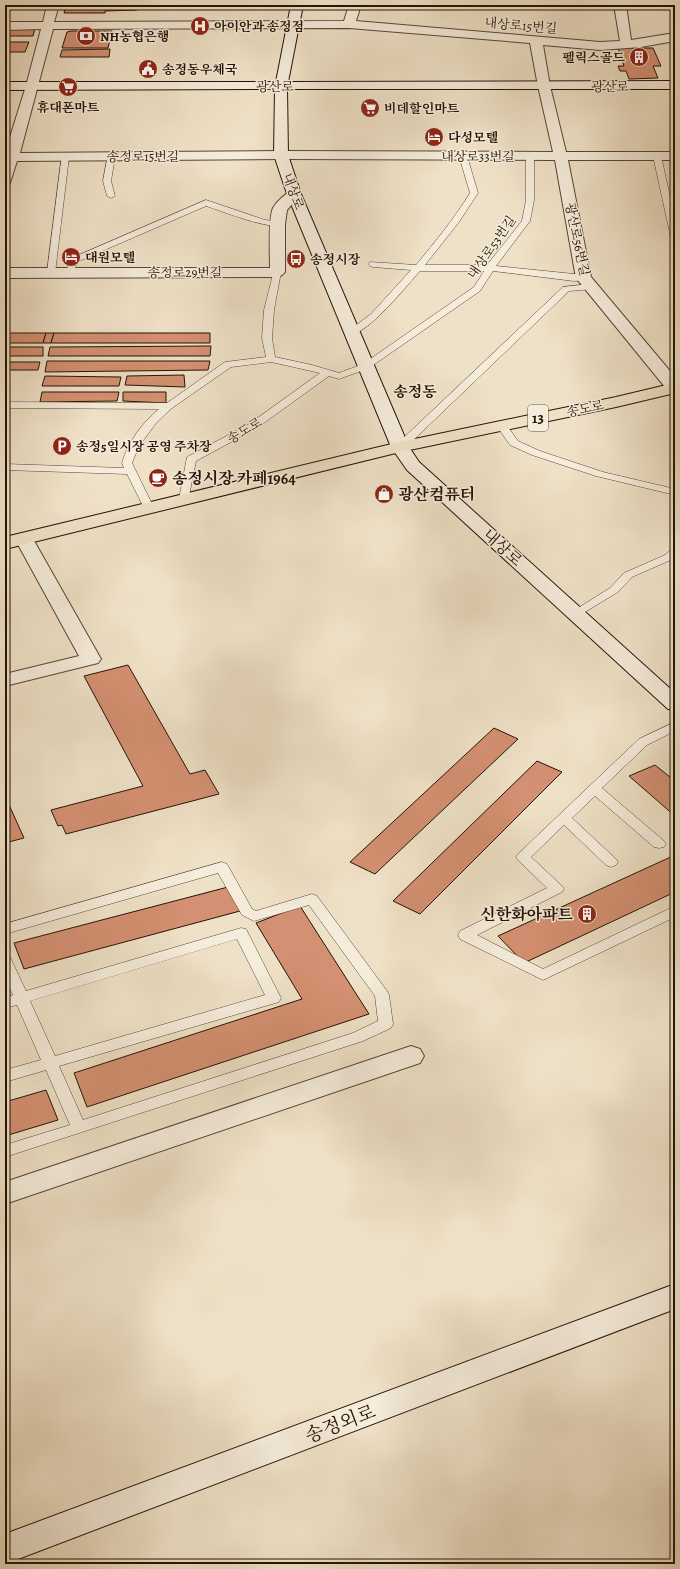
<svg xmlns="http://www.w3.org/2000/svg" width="680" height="1569" font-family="Alegreya,'Noto Serif KR',serif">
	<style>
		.building { fill: #d49072; stroke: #231304 }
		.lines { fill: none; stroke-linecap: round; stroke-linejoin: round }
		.lane-casing { stroke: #564635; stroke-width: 1 }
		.street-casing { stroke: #564635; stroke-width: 2 }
		.secondary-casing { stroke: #231304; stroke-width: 2 }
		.primary-casing { stroke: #231304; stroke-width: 2 }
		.lane { fill: #f5ecdb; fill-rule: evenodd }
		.street { fill: #f5ecdb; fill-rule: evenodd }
		.secondary { fill: #f5ecdb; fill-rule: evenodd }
		.primary { fill: #efe1c7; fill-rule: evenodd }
		.labels { text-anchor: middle; stroke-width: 3; stroke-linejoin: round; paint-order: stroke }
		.far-street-label { font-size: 13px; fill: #231304; stroke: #f5ecdb }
		.far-poi-label { font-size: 13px; font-weight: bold; fill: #231304; stroke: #f5ecdb; text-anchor: start }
		.far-quarter-label { font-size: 15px; font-weight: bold; fill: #231304; stroke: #f5ecdb }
		.shield { fill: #f5ecdb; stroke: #625444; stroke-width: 1 }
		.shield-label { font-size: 15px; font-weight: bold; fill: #231304 }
		.poi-label { font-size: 16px; font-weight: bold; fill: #231304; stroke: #f5ecdb; text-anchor: start }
		.street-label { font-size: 16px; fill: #231304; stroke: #f5ecdb }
		.near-street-label { font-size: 19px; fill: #231304; stroke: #f5ecdb }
	</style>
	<rect width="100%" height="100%" fill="#efe1c7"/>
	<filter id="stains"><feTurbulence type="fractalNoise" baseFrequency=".005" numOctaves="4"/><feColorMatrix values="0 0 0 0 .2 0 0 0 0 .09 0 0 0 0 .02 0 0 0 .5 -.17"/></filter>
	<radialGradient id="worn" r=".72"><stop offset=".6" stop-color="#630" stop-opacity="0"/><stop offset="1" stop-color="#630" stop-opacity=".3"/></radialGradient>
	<g class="building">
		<polygon points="66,5 138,5 137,10 105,11 105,13 64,13"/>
		<polygon points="5,28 35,28 33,36 5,36"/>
		<polygon points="71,31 112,31 108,48 62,48 67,32"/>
		<polygon points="5,42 29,42 25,52 5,52"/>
		<polygon points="618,48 653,48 661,66 653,66 658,78 629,79 626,71 620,71 618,66 624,66"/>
		<polygon points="110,49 109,57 60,57 62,50"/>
		<polygon points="5,333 46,333 43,343 5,343"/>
		<polygon points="46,333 54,333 51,343 43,343"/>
		<polygon points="54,333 210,333 210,343 51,343"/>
		<polygon points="211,346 210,356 48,356 50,347"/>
		<rect x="5" y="347" width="38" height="9"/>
		<polygon points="47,361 210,361 208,370 45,372"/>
		<polygon points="5,362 40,362 38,370 5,370"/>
		<polygon points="184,375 185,387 125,385 127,376"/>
		<polygon points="45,376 121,377 119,386 42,386"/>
		<polygon points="42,392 119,392 117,401 40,402"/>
		<polygon points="123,392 166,392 166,403 123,401"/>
		<polygon points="128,665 190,774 205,770 219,794 66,834 62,825 58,826 51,810 143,786 84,676"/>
		<polygon points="494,728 518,739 375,874 350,862"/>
		<polygon points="537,761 562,772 420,914 393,901"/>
		<polygon points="655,765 675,781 675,816 629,776"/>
		<polygon points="5,796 24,838 5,843"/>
		<polygon points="675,855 675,892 524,963 498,936"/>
		<polygon points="228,887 240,911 24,969 14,943"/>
		<polygon points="300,906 369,1014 87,1107 74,1073 302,999 256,923"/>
		<polygon points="46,1090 58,1120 5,1136 5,1102"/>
	</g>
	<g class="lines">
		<g class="lane-casing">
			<g id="lane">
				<polygon points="5,5 44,5 41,7 7,7"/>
				<path d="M460 154H466L467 156 478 193 459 222 425 265H487L522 221 526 200V157L530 155 534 157V200L530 221 496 266 584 275 587 276 588 278 587 280 574 281 493 271 480 291 369 368 339 379 329 376 257 428 196 461 188 501 184 502 179 499 187 457 249 424 320 373 271 362 231 367 172 408 157 422 139 446 132 463 154 508 153 510H145L127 474 5 470V464L124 468 122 463C128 442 142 423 159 409L5 408V402L167 403 225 362 266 357 262 338 264 310 274 270 277 269 281 272 274 310 272 338 275 357 312 365 339 373 363 364 474 287 484 271H420C409 283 365 338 349 334L347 332 371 314 411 270 373 267 370 266 369 264 370 262 416 265C435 242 454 219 470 193L459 156Z"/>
				<polygon points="654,154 660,154 661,156 675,219 675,241 671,238 653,156"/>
				<polygon points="62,155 65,155 69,157 55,273 51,276 47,273"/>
				<polygon points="108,155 111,155 115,157 111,181 115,196 111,198 107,196 103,181"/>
				<path d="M206 200 265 220 281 222 282 224C274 232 219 210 206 206L77 262 73 275H67L66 273 70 259Z"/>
				<polygon points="590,284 595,287 593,289 569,291 404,449 396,449 395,447 396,445 563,287"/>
				<polygon points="501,422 505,423 518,441 540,451 603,472 675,489 675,495 596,476 532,455 510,445 496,425"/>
				<polygon points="675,548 675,557 673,559 632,577 618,592 580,615 572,615 570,613 610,588 624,573 665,555 671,549"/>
				<polygon points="675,722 675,731 647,745 602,788 664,841 666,844 664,847 659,848 654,847 595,796 572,818 616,859 618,862 616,865 611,867 606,865 564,825 531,857 562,886 564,889 562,892 477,935 543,969 675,906 675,917 543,980 460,939 458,935 460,931 547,888 518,860 516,857 518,854 639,739"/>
				<path d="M222 862 227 864 252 909 256 911 312 894 317 896 387 991 389 995 393 1024 391 1028 363 1041 5 1157V1145L70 1125 46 1070 5 1082V1070L41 1060 17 1005 5 1008V998L13 995 5 977V956L10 957 26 991 241 928 246 929 248 933 281 998 279 1002 59 1066 83 1120 353 1033 378 1021 375 996 309 905 254 921 242 915 218 873 5 934V924ZM237 939 265 995 55 1056 30 1001Z"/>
			</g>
		</g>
		<g class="street-casing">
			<g id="street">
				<path d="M47 5H59L54 22 344 21 349 5H361L356 21 600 42 620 41 614 5H626L631 40 675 33V41L641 47 600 50 543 45 550 86 566 152H675V160H568L591 277 675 377V393L669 392 576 278 555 160 281 159 17 161 10 183 5 184V153L26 86 41 29 5 30V22H43ZM349 28 530 43 538 86 553 152 281 151 20 153 53 29Z"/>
				<path d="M294 190 299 191 301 194 287 210 285 224V272L282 275 277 277 5 278V268H270C270 254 268 219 273 208 277 201 287 192 294 190Z"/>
				<polygon points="24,533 31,535 33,539 101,659 98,663 5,686 5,674 79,656 15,539 17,535"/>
				<polygon points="411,1046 420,1049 424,1056 420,1063 5,1204 5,1182"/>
			</g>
		</g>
		<g class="secondary-casing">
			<g id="secondary">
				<polygon points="291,5 303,5 288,82 675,81 675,89 287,89 288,155 301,194 409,447 419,462 675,693 675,710 668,709 407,470 391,447 287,194 274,155 275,89 5,90 5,82 276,82"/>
				<polygon points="675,1284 675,1309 5,1564 5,1534"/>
			</g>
		</g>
		<g class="primary-casing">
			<polygon id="primary" points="675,383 675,393 616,407 400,452 5,549 5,537 400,442 616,397"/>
		</g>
		<use href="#lane" class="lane"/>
		<use href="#street" class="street"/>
		<use href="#secondary" class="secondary"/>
		<use href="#primary" class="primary"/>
	</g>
	<defs>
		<g id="hospital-disc" transform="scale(1)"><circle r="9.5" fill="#8f2418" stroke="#f5ecdb"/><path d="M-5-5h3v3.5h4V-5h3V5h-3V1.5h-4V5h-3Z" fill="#fff"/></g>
		<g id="bank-disc" transform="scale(1)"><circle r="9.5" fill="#8f2418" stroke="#f5ecdb"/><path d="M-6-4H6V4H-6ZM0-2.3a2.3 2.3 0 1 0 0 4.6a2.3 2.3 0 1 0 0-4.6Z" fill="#fff"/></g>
		<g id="building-disc" transform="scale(1)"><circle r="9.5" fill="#8f2418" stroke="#f5ecdb"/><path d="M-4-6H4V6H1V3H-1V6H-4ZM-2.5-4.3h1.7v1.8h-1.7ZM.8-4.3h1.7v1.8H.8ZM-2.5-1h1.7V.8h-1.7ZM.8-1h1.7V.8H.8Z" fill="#fff"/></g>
		<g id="civic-disc" transform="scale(1)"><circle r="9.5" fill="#8f2418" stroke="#f5ecdb"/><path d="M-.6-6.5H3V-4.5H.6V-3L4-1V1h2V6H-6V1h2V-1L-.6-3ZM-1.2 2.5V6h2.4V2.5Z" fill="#fff"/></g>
		<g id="supermarket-disc" transform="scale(1)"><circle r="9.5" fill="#8f2418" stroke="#f5ecdb"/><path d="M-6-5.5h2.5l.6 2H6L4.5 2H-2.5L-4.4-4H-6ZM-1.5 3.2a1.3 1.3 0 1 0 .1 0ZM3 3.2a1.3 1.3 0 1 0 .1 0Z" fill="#fff"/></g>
		<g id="hotel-disc" transform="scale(1)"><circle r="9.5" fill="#8f2418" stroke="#f5ecdb"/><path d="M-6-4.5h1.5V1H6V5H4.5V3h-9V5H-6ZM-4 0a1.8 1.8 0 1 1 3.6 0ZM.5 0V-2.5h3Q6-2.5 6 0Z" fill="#fff"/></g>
		<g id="bus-disc" transform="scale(1)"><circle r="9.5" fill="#8f2418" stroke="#f5ecdb"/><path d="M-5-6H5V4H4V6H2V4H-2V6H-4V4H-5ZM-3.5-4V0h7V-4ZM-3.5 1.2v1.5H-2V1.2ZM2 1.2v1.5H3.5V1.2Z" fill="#fff"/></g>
		<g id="parking-disc" transform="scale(1)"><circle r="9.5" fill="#8f2418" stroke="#f5ecdb"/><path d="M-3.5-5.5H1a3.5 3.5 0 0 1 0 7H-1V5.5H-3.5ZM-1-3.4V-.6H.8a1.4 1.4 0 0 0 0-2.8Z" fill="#fff"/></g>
		<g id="cafe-disc" transform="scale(1)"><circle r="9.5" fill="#8f2418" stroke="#f5ecdb"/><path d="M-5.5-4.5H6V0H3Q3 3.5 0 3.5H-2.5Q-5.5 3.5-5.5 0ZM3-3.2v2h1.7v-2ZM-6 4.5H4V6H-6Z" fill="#fff"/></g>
		<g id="shop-disc" transform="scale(1)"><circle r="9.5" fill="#8f2418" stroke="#f5ecdb"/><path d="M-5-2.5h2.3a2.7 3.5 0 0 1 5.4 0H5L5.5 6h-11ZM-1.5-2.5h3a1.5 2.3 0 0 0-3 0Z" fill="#fff"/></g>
	</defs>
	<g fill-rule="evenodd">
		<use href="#hospital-disc" x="200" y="26"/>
		<use href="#bank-disc" x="86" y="36"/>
		<use href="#building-disc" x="639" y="57"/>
		<use href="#civic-disc" x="148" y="69"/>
		<use href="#supermarket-disc" x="68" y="87"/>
		<use href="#supermarket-disc" x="370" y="108"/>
		<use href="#hotel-disc" x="434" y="137"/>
		<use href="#hotel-disc" x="71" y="257"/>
		<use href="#bus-disc" x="296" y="259"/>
		<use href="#parking-disc" x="62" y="446"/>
		<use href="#cafe-disc" x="158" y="478"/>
		<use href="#shop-disc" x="384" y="494"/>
		<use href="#building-disc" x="587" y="914"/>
	</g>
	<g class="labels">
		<g class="far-street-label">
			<text transform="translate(521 25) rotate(5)" y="5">내상로15번길</text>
			<text x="275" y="91">광산로</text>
			<text x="610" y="91">광산로</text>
			<text x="143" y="161">송정로15번길</text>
			<text x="478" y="161">내상로33번길</text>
			<text transform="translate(294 191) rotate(69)" y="5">내상로</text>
			<text transform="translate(578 239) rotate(78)" y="5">광산로56번길</text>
			<text transform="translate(491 247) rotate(-55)" y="5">내상로53번길</text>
			<text x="185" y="277">송정로29번길</text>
			<text transform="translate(585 408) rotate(-12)" y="5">송도로</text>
			<text transform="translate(244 430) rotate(-31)" y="5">송도로</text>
		</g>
		<g class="far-poi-label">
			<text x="214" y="31">아이안과 송정점</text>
			<text x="100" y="41">NH농협은행</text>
			<text x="625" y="62" text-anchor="end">펠릭스골드</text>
			<text x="162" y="74">송정동우체국</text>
			<text x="68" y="112" text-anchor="middle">휴대폰마트</text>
			<text x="384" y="113">비데할인마트</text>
			<text x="448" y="142">다성모텔</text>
			<text x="85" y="262">대원모텔</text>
			<text x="310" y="264">송정시장</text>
			<text x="76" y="451">송정5일시장 공영 주차장</text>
		</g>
		<g class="far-quarter-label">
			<text x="415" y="397">송정동</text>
		</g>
		<rect class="shield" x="528" y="405" width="20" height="26" rx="3"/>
		<g class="shield-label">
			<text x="538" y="423">13</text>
		</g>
		<g class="poi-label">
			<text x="172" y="484">송정시장 카페1964</text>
			<text x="398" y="500">광산컴퓨터</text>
			<text x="573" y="920" text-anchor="end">신한화아파트</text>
		</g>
		<g class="street-label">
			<text transform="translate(503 547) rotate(42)" y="6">내상로</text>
		</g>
		<g class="near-street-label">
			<text transform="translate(340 1423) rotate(-21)" y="7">송정외로</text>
		</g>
	</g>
	<rect width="680" height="1569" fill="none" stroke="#efe1c7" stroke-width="20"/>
	<rect x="6" y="6" width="668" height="1557" fill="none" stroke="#231304" stroke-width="2"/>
	<rect x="10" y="10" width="660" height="1549" fill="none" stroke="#231304"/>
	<rect width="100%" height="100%" filter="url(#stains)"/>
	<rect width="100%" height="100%" fill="url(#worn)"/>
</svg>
